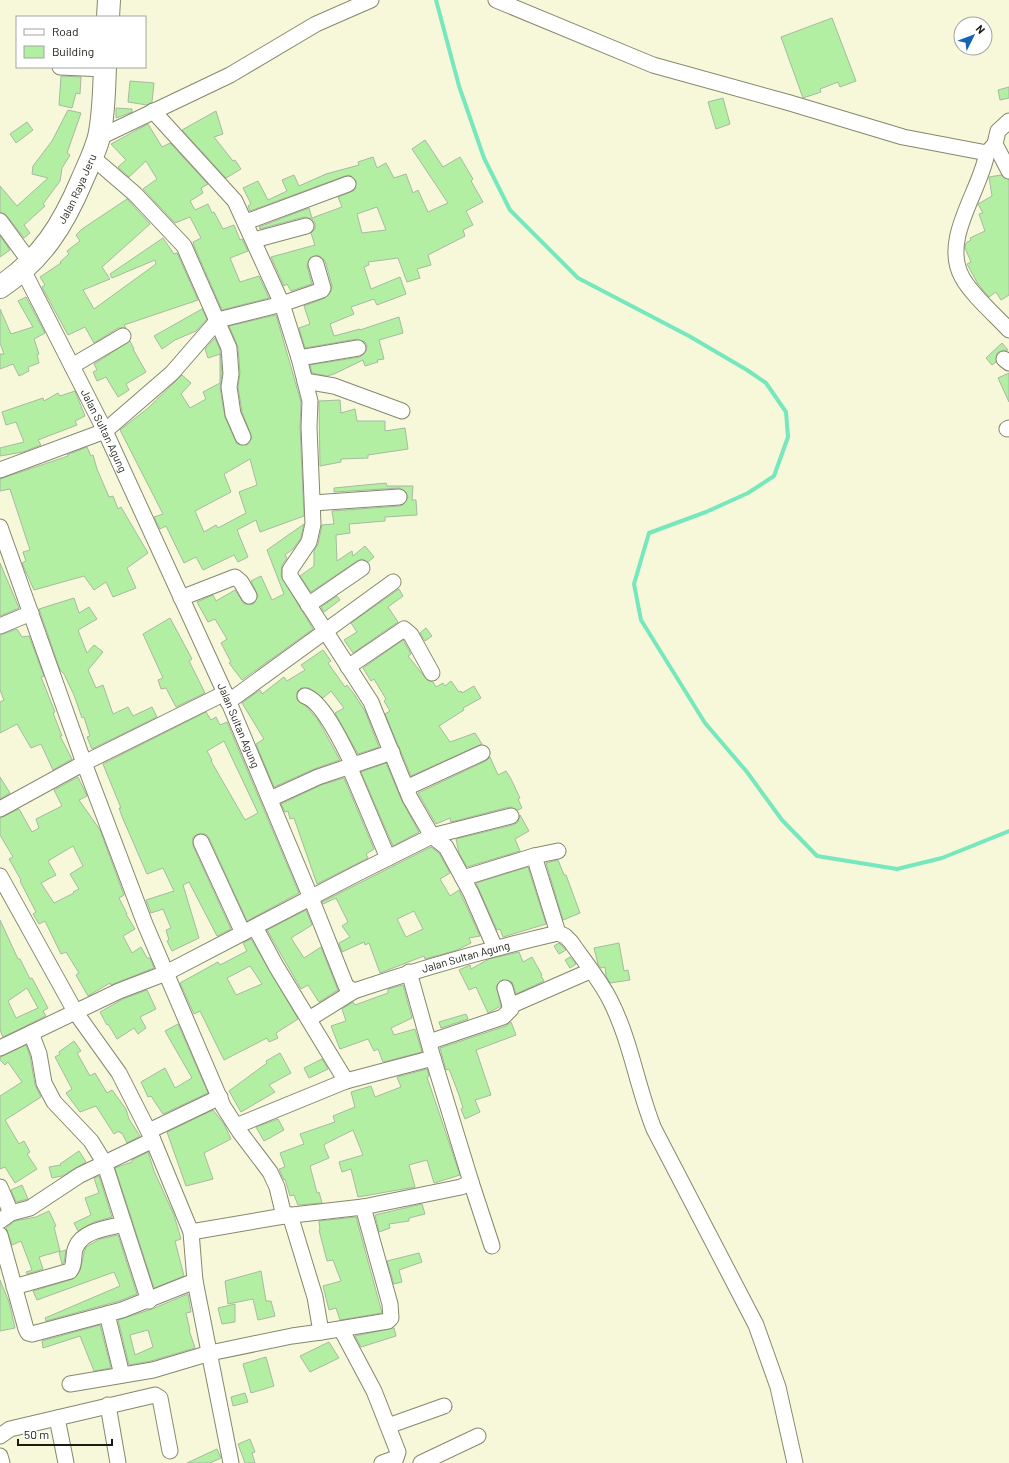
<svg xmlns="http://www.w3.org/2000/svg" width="1009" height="1463" font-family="Barlow,sans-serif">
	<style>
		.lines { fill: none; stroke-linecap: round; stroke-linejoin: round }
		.stream { stroke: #77e7be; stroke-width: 4 }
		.building { fill: #b3efa2; stroke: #a6baa1; fill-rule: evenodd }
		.street-casing { stroke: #86886c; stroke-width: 17 }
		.primary-casing { stroke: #86886c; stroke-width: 24 }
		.street { stroke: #fff; stroke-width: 15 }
		.primary { stroke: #fff; stroke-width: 22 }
		.labels { text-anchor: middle; stroke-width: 3.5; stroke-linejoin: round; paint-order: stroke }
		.street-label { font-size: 11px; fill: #1b1c11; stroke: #fff }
	</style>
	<rect width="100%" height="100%" fill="#f6f8d9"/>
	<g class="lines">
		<polyline class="stream" points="436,0 459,86 484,158 510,210 578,278 689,336 747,370 766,383 786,412 788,437 774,476 748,493 706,512 649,533 634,584 641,620 705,723 747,772 782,820 817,856 897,869 942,858 1009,831"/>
	</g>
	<g class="building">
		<polygon points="832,18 856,81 840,87 838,82 820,89 821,92 803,98 781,37"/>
		<polygon points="61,76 81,77 80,94 76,93 72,108 59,105"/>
		<polygon points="130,81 154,83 152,102 147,105 128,102"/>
		<polygon points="1009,87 1009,98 1000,100 998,90"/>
		<polygon points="723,98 730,124 716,129 708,102"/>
		<polygon points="116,108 132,109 132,112 116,118"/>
		<polygon points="68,110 81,113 67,153 70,155 62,168 60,181 43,204 45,206 24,225 30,233 24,238 7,216 0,212 0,186 17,206 48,178 32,174 33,166 52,141"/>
		<polygon points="216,111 223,134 214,137 233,161 235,160 241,169 226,178 182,130"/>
		<polygon points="27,122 33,130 16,143 10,134"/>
		<polygon points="148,124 162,147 170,143 208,184 201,188 203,193 190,201 195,210 208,204 212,213 214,212 223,229 234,225 240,240 242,239 248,251 230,258 240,282 259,276 269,298 222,310 194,246 193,242 201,238 190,217 175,223 143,189 157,179 146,161 129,177 118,167 126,160 111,144"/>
		<path d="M425 140 443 167 460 157 473 179 471 181 483 202 466 211 473 225 463 230 465 236 428 255 431 265 417 269 420 278 407 282 398 258 368 262 369 265 364 267 371 289 400 277 406 294 377 305 374 299 351 307 354 314 330 324 334 336 360 329V330L399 317 403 333 379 340 384 359 377 360 378 362 365 366 363 360 334 374 327 376 312 373 310 365 360 357 366 351 367 346 365 342 357 339 305 348 299 328 310 324 304 306 325 298 331 291 332 285 325 261 318 255 310 258 307 266 312 284 291 291 287 284 284 286 271 257 315 245 311 233 315 229V223L312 219 304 217 260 229 259 227 309 208 312 218 342 207 338 197 355 190 356 181 350 175 345 176 250 211 248 206 251 204 243 188 258 181 268 200 287 191 282 180 294 175 299 186 326 174 359 165 358 162 373 157 377 168 386 163 394 178 406 174 413 193 418 190 428 212 448 203 412 149ZM377 207 386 230 362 233 357 214Z"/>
		<polygon points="1001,175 1009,180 1009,295 1001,300 996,292 989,297 978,284 967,264 971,262 965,248 966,243 971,240 970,238 985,231 979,214 983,213 978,204 992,196 989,177"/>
		<polygon points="127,199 150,224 102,267 110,279 83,290 94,309 156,264 155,260 112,278 110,274 163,238 174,254 177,253 198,300 124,325 126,328 118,328 94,343 85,327 68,335 42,287 45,285 40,277 61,263 60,262 69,254 67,251 80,241 76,235 82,229"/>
		<polygon points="0,236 10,250 0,257"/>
		<polygon points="26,297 45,333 34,339 39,354 37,355 39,363 28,367 29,371 19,376 13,364 0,369 0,354 4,354 0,343 0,309 11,334 33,327 18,301"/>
		<polygon points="202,309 207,319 196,331 175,340 162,349 154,336"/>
		<path d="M276 315 301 402 300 427 304 516 260 532 256 520 237 530 248 557 238 562 234 555 203 570 196 557 184 563 166 526 160 529 154 517 163 514 120 430 147 409 182 375 191 383 181 394 190 408 206 399 203 392 220 383V354L208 358 205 349 215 338 220 350 222 374 220 388 225 417 237 444 247 445 252 438 242 412 238 387 240 373 238 347 229 326ZM250 459 257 485 239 492 246 513 218 528 216 525 204 532 195 511 231 492 224 474Z"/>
		<polygon points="130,341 134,349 133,349 146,372 126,384 129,390 118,397 106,377 97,381 93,372 97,370 94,364"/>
		<polygon points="1002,343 1008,350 1001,351 997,353 996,362 992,365 986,358"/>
		<polygon points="1009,373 1009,402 998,378"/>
		<polygon points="75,391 85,416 75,421 77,425 38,440 41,445 23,452 0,456 0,448 24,442 16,422 6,425 2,412 43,398 44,401 58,393 60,396"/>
		<polygon points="340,400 341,413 355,409 357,421 385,421 385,431 405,428 408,449 368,455 368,458 341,459 341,462 320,466 319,401"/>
		<polygon points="87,447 91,456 93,455 97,469 109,497 113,496 118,509 121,507 148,553 127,568 136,588 113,597 106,582 94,590 84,576 34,590 22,563 26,561 23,552 30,550 10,489 0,491 0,479 68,456 67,455"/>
		<polygon points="386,483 387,486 413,486 412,500 416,500 417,515 385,517 385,521 349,524 350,533 336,535 337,561 352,551 353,556 365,546 374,557 368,562 362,559 357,561 311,592 300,576 314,566 314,551 318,544 322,525 334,524 332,511 400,506 404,504 408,497 406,492 399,488 334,492 334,488"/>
		<polygon points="304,524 301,538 293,549 285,555 287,558 282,565 281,576 313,629 242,680 229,663 231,662 221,643 227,639 215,619 208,622 197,602 213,595 216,601 235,590 244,604 253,604 258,596 251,581 261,576 272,600 284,594 267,550"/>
		<polygon points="0,563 19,608 0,616"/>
		<polygon points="399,589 403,596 388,607 398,622 353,653 344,640 357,632 351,623"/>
		<polygon points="337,596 340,600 324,612 321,607"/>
		<polygon points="74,598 79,613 89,607 97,619 78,630 87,653 94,645 103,652 88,670 96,688 103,685 113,714 128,707 133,716 152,707 157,717 92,749 87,737 90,736 84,717 82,718 74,695 64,674 60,670 39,609"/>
		<polygon points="170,618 192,659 189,661 205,693 176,707 166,688 161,689 158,680 163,678 143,634"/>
		<polygon points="426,628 432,636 425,641 420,633"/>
		<polygon points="17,629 22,637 29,636 44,676 41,677 55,712 53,713 62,736 60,736 72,759 53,770 41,744 31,748 17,724 0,733 0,702 4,700 0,690 0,635"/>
		<polygon points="403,640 411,654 408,656 427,680 433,682 436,687 443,683 445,686 451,681 459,692 461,691 462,693 474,686 481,698 463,708 464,710 439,726 450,742 475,733 482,744 411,776 385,714 390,711 384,701 386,699 374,679 371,681 363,668"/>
		<polygon points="323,650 331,661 328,663 345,687 347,685 354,694 365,711 379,747 358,754 335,713 344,708 331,691 323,698 309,688 301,688 297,692 297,700 307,707 318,720 340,760 314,769 274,787 256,744 264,739 242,703 260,690 262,694 284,677 287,681 305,670 301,665"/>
		<path d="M206 712 211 720 216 717 220 725 227 722 299 893 247 921 209 838 206 834H198L193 837V846L231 929 217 936 189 882 183 885 199 938 172 951 167 941 169 940 166 930 171 928 163 909 151 913 146 900 174 891 163 868 147 874 123 819 119 808H121L103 764ZM224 741 258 813 245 820 211 761 212 760 207 751Z"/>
		<polygon points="490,757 498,775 506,771 511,779 520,798 518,799 522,808 518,810 509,807 451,822 450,818 436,824 418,793 486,761"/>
		<polygon points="386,763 402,801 419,832 393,846 361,772"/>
		<polygon points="0,777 10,793 0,799"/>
		<path d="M78 777 87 796 79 800 100 830 124 895 119 898 127 914H126L135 929 123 936 132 953 141 947 147 958H150L154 968 111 985 110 983 88 996 76 975 79 973 66 952 61 954 45 921 39 924 33 914 36 912 20 881 21 880 9 859 13 857 0 835V818L19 809 32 832 39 828 36 819 62 806 54 790ZM73 846 83 866 70 874 79 889 73 892 74 893 54 903 41 883 56 875 48 861Z"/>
		<polygon points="344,778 374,849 366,854 368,858 317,884 294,818 290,819 288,811 285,812 281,804 321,785"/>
		<polygon points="520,815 529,831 515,839 520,851 467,867 459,853 456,839 513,825 518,822"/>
		<path d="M431 847 439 853 450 873 440 879 450 896 459 890 480 936 469 938 471 943 457 950 425 959 424 956 380 973 369 943 365 945 364 942 342 952 339 943 350 937 342 926 348 922 336 898 323 904 322 902ZM414 911 423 929 406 937 397 919Z"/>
		<polygon points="558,860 564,875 566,875 580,913 563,920 546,863"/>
		<polygon points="528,867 546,924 503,937 500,929 497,930 476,883"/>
		<polygon points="306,910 312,925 291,938 304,958 321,947 338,990 319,1002 308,985 301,989 267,930"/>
		<path d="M0 920 18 959H20L30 979 32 978 48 1008 43 1011 46 1016 3 1037 0 1030ZM27 988 38 1008 16 1018 8 1001Z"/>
		<path d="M251 939 298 1019 276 1033 278 1038 269 1042 267 1038 224 1060 200 1011 194 1014 180 983 218 962 220 965 247 951 243 943ZM250 966 262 984 236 995 227 978Z"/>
		<polygon points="559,943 566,950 559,954 554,946"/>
		<polygon points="619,943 624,971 628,970 630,980 610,983 606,976 605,967 601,968 598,964 594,948"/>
		<polygon points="519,952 523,962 532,957 542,975 541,976 544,981 516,994 512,982 502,980 496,986 501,1006 488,1013 476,987 469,990 459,970 470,965 471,969 489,959"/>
		<polygon points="570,957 576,964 570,968 565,960"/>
		<polygon points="403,985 412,1018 391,1028 394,1035 415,1029 422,1052 383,1062 378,1049 374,1051 368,1039 340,1049 331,1026 346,1021 342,1009 353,1002 355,1005 388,993 388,989"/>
		<polygon points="147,990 156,1009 140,1017 146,1028 138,1034 134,1028 117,1039 108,1024 107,1025 100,1012 123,999"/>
		<polygon points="466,1014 468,1019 441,1028 439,1022"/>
		<polygon points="511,1022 516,1035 476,1050 491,1095 475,1100 480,1112 465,1119 461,1109 463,1108 459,1095 449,1069 446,1070 440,1048 506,1026"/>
		<polygon points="178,1024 208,1093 163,1114 151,1096 148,1097 141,1082 165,1068 175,1088 192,1078 165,1031"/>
		<polygon points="74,1041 81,1051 77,1053 90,1076 95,1073 107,1093 112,1090 126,1109 129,1119 140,1136 127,1143 122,1133 120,1133 119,1131 114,1134 96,1106 80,1112 66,1093 72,1089 55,1057 60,1054 59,1052"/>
		<polygon points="26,1045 30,1056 35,1085 41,1097 5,1120 19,1144 24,1141 30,1152 27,1154 37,1169 15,1183 5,1167 0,1169 0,1096 22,1082 8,1062 5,1065 0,1060 0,1057"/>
		<polygon points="280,1053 291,1073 269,1085 275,1092 241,1112 229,1091 267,1063 266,1061"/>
		<polygon points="322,1059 328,1069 309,1078 304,1068"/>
		<polygon points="427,1069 429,1076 427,1077 460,1175 434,1183 427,1160 409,1165 415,1187 358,1197 351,1169 342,1172 339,1162 363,1155 353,1130 325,1144 324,1146 329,1158 310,1166 317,1193 319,1192 322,1203 298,1205 294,1195 290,1196 285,1179 284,1180 279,1169 285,1167 280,1153 304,1144 300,1134 335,1122 333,1116 355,1107 351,1092 371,1086 375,1097 401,1087 397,1077"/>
		<polygon points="213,1110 224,1124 231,1139 204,1153 213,1179 186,1186 167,1132"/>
		<polygon points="278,1119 284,1130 264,1141 256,1127"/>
		<polygon points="79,1151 86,1162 62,1176 52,1178 49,1167 61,1165 60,1164"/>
		<polygon points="148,1152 154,1171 174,1215 181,1239 175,1241 184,1276 154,1288 115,1168 132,1162 132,1160"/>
		<polygon points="99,1176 112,1217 94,1222 78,1231 74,1223 91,1215 85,1198 99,1193 94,1178"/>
		<polygon points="22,1185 28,1199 16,1202 11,1190"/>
		<polygon points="422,1204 425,1214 409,1218 409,1221 389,1224 390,1228 379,1232 375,1215"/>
		<polygon points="49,1211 56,1226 54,1227 60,1251 39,1257 43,1269 27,1274 26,1272 32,1270 21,1241 12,1245 6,1228 15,1221 36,1217"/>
		<polygon points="356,1217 382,1313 340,1320 336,1308 329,1310 323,1286 341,1281 333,1260 327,1261 319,1230 320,1230 319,1221"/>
		<polygon points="118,1235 137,1294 119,1301 46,1321 45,1318 120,1286 114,1272 37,1300 33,1291 73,1279 80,1271 84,1253 86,1247 100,1239"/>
		<polygon points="66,1250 64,1263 62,1264 59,1252"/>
		<polygon points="419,1253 422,1262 399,1270 402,1282 394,1284 387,1261"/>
		<polygon points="261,1271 266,1301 271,1301 275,1316 258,1320 253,1299 228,1304 225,1281"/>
		<polygon points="0,1280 9,1302 15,1328 0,1331"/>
		<path d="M188 1294 191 1312 186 1313 190 1330H189L195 1348 151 1361 129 1365 118 1320 152 1309ZM148 1330 153 1347 135 1355 130 1335Z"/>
		<polygon points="235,1304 235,1322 222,1324 218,1308"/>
		<polygon points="100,1325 111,1368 94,1371 80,1336 43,1348 42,1341"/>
		<polygon points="394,1328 396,1336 361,1347 355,1336"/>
		<polygon points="329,1342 339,1358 310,1372 300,1356"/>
		<polygon points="266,1357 274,1386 251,1393 243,1364"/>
		<polygon points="245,1393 248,1402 233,1406 231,1397"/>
		<polygon points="250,1439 255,1452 252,1453 255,1463 245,1463 238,1444"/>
		<polygon points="217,1449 221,1458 210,1463 187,1463"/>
	</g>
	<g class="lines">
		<g class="street-casing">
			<g id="street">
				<polyline points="496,0 653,65 790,103 903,137 987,153 995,144"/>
				<polyline points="60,67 105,69"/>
				<polyline points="153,111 235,201 282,304 299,358 310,401 309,427 313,524 309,542 290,570 290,576 371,702 410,798 432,836 446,847 471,893 495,948"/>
				<polyline points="1009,121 998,131 995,144 1009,171"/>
				<polyline points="98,138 230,75 316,24 371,0"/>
				<path d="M987 153C980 192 941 239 962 277 970 293 996 316 1009 330"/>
				<polyline points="92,157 135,194 184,246 229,348 231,374 229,387 233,414 243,437"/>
				<polyline points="0,221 30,262"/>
				<polyline points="246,222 348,184"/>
				<polyline points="254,240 306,226"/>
				<path id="s1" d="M23 270 105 431 225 693 311 898 346 986 354 991C422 968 489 949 558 933"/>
				<polyline points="299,358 358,348"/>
				<polyline points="1004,359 1009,363"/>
				<polyline points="72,366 123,336"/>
				<polyline points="305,381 334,386 402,411"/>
				<polyline points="1007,429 1009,428"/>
				<polyline points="0,470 105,431 172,373 218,320 282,304 322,290 323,288 316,264"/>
				<polyline points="313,503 399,497"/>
				<polyline points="0,527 84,763 145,924 223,1106 239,1131 270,1172 277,1187 284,1216"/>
				<polyline points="181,598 235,577 241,582 249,596"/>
				<polyline points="308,605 362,568"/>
				<polyline points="0,626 31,613"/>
				<polyline points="348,667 404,629 411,635 432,673"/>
				<path d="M305 696C323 701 344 747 353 765"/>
				<polyline points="228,702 393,582"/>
				<polyline points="349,766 388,858"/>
				<polyline points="406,788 482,753"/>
				<polyline points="270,799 318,777 392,752"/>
				<polyline points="0,809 84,763 225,693"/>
				<polyline points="201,842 243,933"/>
				<polyline points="534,856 558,933"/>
				<polyline points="0,876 76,1013 119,1073 153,1140 191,1232 195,1281 231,1463"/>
				<polyline points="463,878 534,856 558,851"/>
				<polyline points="255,927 276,966 346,1081"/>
				<path d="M558 933 565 936 571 942C584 961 600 980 610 1000 631 1041 637 1087 654 1129L756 1325 778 1387 795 1463"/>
				<polyline points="510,1006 590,971"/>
				<polyline points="309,1019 354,991"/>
				<polyline points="31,1033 39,1054 44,1083 54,1102 91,1141 104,1162 149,1301"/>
				<polyline points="429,1042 503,1017 511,1009 505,988"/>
				<polyline points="0,1048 119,991 166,973 358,873 432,836 511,816"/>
				<polyline points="236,1126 346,1081 433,1058"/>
				<polyline points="149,1131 220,1097"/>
				<polyline points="471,1182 492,1246"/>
				<polyline points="0,1187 11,1213 0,1221"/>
				<polyline points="11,1213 30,1208 80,1175 153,1140"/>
				<polyline points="191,1232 284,1216 363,1207 461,1187 471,1182 433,1058 409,972"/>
				<polyline points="0,1235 26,1329 28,1333 32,1334 122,1310 195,1281"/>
				<path d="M14 1287 70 1271C76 1264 72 1255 76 1247 83 1230 109 1228 124 1224"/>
				<polyline points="107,1314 122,1375"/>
				<polyline points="341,1329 374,1391 398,1452 396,1458 382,1463"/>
				<polyline points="321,1332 388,1321 391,1318 390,1304 363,1207"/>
				<polyline points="70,1384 153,1370 210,1353 292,1336 321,1332 315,1297 290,1215"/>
				<polyline points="108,1405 118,1463"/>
				<polyline points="57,1418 66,1463"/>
				<polyline points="388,1426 444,1406"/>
				<polyline points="0,1436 10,1429 155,1395 160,1398 170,1451"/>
				<polyline points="0,1456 2,1463"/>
				<polyline points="421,1463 478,1436"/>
			</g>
		</g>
		<g class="primary-casing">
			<g id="primary">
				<polyline points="108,17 109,0"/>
				<path id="s2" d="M0 287C42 259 63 225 82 180 88 166 95 152 99 137 104 114 104 90 105 67"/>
			</g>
		</g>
		<use href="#street" class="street"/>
		<use href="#primary" class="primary"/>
	</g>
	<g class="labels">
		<g class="street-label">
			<text dy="4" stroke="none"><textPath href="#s2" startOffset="127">Jalan Raya Jeru</textPath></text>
			<text dy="4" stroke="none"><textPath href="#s1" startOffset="180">Jalan Sultan Agung</textPath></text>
			<text dy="4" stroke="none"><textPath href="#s1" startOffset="504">Jalan Sultan Agung</textPath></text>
			<text dy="4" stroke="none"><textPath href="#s1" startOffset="912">Jalan Sultan Agung</textPath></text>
		</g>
	</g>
	<rect x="16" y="16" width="130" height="52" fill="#ffffff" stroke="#a4a4a0"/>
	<rect x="24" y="29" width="20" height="6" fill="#ffffff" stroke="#a4a4a0"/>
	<text x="52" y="36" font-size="12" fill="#1b1c11">Road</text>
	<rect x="24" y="46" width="20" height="12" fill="#b3efa2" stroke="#a4a4a0"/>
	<text x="52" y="56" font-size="12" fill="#1b1c11">Building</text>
	<g transform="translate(973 36) rotate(48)"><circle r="19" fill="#ffffff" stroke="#a4a4a0"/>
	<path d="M0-3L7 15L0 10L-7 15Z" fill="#1665b4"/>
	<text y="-6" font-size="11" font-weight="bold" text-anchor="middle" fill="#1b1c11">N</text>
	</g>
	<path d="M18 1439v6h94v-6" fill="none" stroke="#1b1c11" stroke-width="2"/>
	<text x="24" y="1439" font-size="12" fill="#1b1c11" stroke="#ffffff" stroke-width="3" paint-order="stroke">50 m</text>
</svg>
